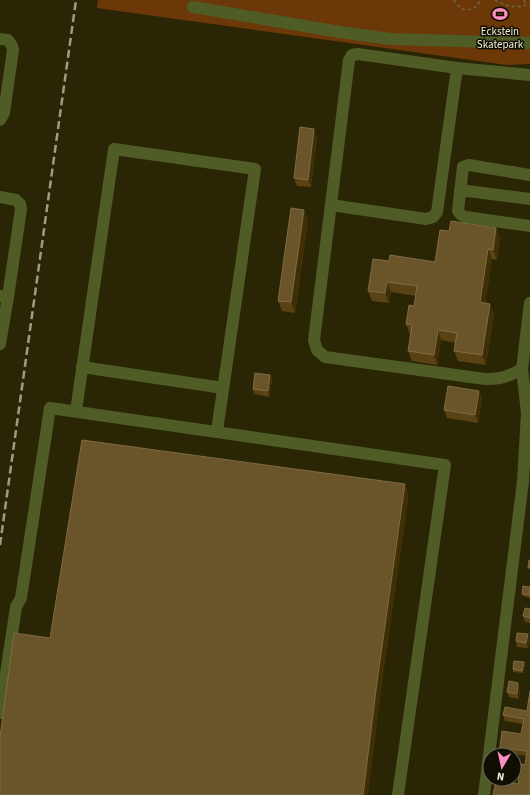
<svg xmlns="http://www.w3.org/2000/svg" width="530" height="795" font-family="'Source Sans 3',sans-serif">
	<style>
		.green { fill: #6d3807 }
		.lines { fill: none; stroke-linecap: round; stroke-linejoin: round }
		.path { stroke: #6f6a4e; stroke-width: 1.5; stroke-dasharray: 3 3; stroke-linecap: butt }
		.minor { stroke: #4f5c26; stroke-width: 12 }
		.rail { stroke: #a09c84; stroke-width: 2.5; stroke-dasharray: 8 4; stroke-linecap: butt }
		.wall { fill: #594214 }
		.shaded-wall { fill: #402f05 }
		.building { fill: #6a5429; stroke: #7f6c45 }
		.labels { text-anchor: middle; stroke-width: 3; stroke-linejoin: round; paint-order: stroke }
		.poi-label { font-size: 11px; fill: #f0eddb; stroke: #100e03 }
	</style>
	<rect width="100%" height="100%" fill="#2a2504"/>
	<polygon class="green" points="98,0 530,0 530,64 507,65 97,8"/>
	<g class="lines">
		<g class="path">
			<path d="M454 0 460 8C469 12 477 9 480 0"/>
			<path d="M495 0C506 7 519 9 530 3"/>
			<polyline points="524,0 526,5"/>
		</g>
		<g class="minor">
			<polyline points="193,7 340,32 390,39 530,43"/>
			<polyline points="0,39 8,40 12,46 13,50 4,113 0,120"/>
			<polyline points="530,175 469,165 463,167 458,211 461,215 466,217 530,226"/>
			<polyline points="460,190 530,199"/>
			<polyline points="0,197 16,200 20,204 21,209 8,297 0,296"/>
			<polyline points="331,205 426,219 433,217 437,212 457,68"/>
			<polyline points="0,344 8,297"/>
			<polyline points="82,367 223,388"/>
			<path d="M522 369C507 377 502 379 485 379L325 357 317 350 314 340 349 60 352 55 358 54 457 68 530 75"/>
			<polyline points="76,411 114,149 255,169 217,431"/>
			<polyline points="0,713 16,607 21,598 50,408 445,465 398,795"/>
			<polyline points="484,795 523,481 527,413 522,369 530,303"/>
		</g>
		<polyline class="rail" points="0,545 76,0"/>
	</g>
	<g class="wall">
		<polygon points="317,137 311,187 297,186 294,178"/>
		<polygon points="308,220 295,313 282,311 278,301"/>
		<polygon points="496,228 500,238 497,260 492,259 485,303 494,314 486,365 458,361 454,351 456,343 441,340 437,365 412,361 408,351 411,334 410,334 406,324 414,306 416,296 391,292 389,303 372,301 368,291 389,261 435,262 449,231"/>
		<polygon points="270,375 272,380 269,397 254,394 253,389"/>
		<polygon points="479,391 482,398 478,423 447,418 444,410"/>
		<polygon points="530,587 530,598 523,596 522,594"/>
		<polygon points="530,609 530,623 525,622 523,616"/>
		<polygon points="530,640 528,648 517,647 516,641"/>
		<polygon points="525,665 523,673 513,672 513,669"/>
		<polygon points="520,688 519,699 509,697 507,692"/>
		<polygon points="527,711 530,795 518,784 525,765 526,756 514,754 499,755 521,734 523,724 505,721 503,715"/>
	</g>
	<g class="shaded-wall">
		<polygon points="314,129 317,137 311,187 308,180"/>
		<polygon points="304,210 308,220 295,313 291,302"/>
		<polygon points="496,228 500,238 497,260 493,250"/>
		<polygon points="488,249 492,259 484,312 480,302"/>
		<polygon points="387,282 391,292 389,303 385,293"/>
		<polygon points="490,304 494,314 486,365 482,355"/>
		<polygon points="438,330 441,340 437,365 434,355"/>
		<polygon points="270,375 272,380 269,397 268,391"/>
		<polygon points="479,391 482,398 478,423 475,415"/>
		<polygon points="405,484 409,495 381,692 368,795 363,795 377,682"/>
		<polygon points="528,634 530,640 528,648 526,643"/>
		<polygon points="524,662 525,665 523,673 522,671"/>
		<polygon points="518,683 520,688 519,699 517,694"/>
		<polygon points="512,749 514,754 514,757 514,755 511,755"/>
	</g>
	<g class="building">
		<polygon points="300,127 314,129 308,180 294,178"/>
		<polygon points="291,208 304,210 291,302 278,301"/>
		<polygon points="451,221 496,228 493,250 488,249 480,302 490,304 482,355 454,351 457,333 438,330 434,355 408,351 412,325 406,324 409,305 414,306 417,286 387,282 385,293 368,291 373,259 389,261 390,255 435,262 440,230 449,231"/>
		<polygon points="255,373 270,375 268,391 253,389"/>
		<polygon points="448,386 479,391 475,415 444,410"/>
		<polygon points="82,440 405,484 377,682 363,795 0,795 0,737 14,633 50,638"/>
		<polygon points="529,560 530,560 530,568 528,568"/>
		<polygon points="523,586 530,587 530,595 522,594"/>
		<polygon points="525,608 530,609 530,618 523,616"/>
		<polygon points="517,633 528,634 526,643 516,641"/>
		<polygon points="514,661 524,662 522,671 513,669"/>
		<polygon points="509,681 518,683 517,694 507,692"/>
		<polygon points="530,691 530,795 493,795 496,781 518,784 521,764 525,765 527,751 512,749 511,755 499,755 502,731 521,734 524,719 503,715 505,707 527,711"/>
	</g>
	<defs>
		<g id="stadium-bare" transform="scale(1.2)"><path d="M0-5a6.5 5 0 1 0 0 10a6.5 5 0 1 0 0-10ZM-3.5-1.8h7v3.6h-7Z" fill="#fc8fc2" stroke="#100e03" stroke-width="2.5" paint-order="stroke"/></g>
	</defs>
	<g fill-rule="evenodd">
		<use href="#stadium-bare" x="500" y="14"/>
	</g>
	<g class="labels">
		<g class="poi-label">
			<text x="500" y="35">Eckstein<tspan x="500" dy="13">Skatepark</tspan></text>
		</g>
	</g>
	<g transform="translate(502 767) rotate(189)"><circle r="19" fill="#100e03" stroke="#6a6759"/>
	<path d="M0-3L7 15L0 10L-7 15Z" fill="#fc8fc2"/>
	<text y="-6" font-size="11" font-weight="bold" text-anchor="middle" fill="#f0eddb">N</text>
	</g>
</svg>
